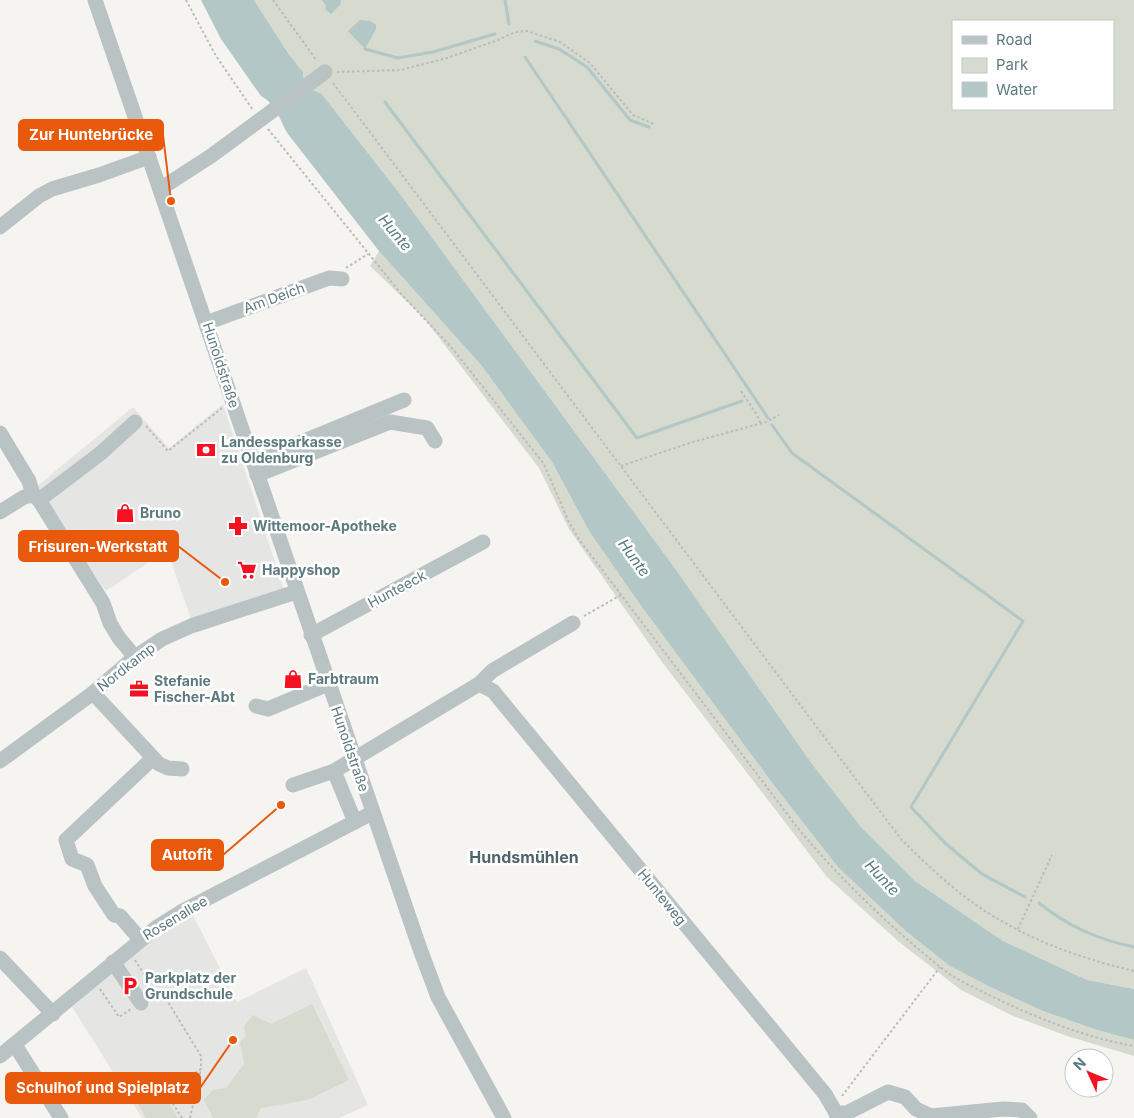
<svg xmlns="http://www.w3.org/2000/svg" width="1134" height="1118" font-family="Inter,sans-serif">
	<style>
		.built { fill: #e5e5e4 }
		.green { fill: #d6dacf; fill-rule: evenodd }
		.water { fill: #b2c7c6 }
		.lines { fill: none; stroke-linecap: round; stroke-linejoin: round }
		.stream { stroke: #b2c7c6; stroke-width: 3 }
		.path { stroke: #b7bcbd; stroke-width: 2; stroke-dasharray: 2.5 2.5; stroke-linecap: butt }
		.minor { stroke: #bac3c4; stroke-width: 15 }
		.labels { text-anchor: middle; stroke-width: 5; stroke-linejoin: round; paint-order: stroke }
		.street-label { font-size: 14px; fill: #5d7a7e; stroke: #fff }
		.poi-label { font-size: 14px; font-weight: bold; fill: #5d7a7e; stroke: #fff; text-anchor: start }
		.water-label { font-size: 15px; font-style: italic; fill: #587b7a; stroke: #fff }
		.quarter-label { font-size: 16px; font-weight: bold; fill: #4f6569; stroke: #fff }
		.leader { fill: none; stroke: #e8590c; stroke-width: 2 }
		.callout-dot { fill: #e8590c; stroke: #fff; stroke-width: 2 }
		.callout { fill: #e8590c; stroke: #e8590c; stroke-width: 2 }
		.callout-label { font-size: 15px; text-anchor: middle; font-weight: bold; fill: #fff }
	</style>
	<rect width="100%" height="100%" fill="#f5f4f0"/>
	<g class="built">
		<polygon points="223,404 284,589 191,619 167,550 106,591 47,508 36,487 133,407 169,448"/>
		<polygon points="193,915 237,1002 306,968 368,1105 339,1118 142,1118 72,1007 145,945"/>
	</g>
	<g class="green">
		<path d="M254 0H1134V989L1087 980 1003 941 915 881 862 828 812 764 674 567 400 194 321 93C309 90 303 85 303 72L288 53ZM953 21H1113V109H953Z"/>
		<polygon points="379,251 481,365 552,462 589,531 639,603 773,784 837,866 950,966 990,987 1043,1011 1097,1030 1134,1040 1134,1056 1067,1036 1011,1015 961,990 899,942 827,877 662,662 569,529 539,468 424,318 370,266"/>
		<polygon points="312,1004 349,1080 308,1100 261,1108 256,1118 213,1118 204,1100 213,1090 226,1088 244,1064 240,1042 246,1036 244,1026 253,1015 271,1024"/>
		<polygon points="159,1087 178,1118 146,1118 136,1101"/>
	</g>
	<g class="water">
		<path d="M201 0H254L288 53 303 72C303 85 309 90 321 93L400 194 674 567 812 764 862 828 915 881 1003 941 1087 980 1134 989V1040L1097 1030 1043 1011 990 987 950 966 906 931 837 866 773 784 639 603 589 531 552 462 481 365 379 251 288 134C279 119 277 105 261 96L221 39Z"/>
		<polygon points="322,0 341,0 340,5 331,14 325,9 326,6"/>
		<polygon points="360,20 370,21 376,25 376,29 365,49 348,31"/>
	</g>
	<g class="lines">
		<g class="stream">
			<polyline points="505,0 509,24"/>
			<polyline points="535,41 559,49 587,67 630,120 649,127"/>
			<polyline points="365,49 398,58 433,52 495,34"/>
			<polyline points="525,57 768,418"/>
			<polyline points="385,102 637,438 742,401"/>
			<polyline points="772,425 792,453 1023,621 911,807 945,843 982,874 1025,897"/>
			<path d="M1039 903C1069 927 1097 939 1134 947"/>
		</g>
		<g class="path">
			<polyline points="186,0 216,56 253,110"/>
			<polyline points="273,0 317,61"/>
			<polyline points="337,72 401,70 447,58 498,40 515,32 527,31 560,42 590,63 633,115 654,124"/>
			<path d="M333 83 901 839C925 863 951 888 979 907 1026 939 1079 958 1134 971"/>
			<path d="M268 129 402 295 452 348 544 464 568 520 578 538 797 827C841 880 890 927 944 970 957 980 973 987 987 994 1034 1017 1083 1037 1134 1046"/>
			<polyline points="346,268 368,254"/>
			<polyline points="741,391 757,415 761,424"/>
			<polyline points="146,426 168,451 222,408"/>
			<polyline points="621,466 693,442 766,422 779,415"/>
			<polyline points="584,616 621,595"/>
			<polyline points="1018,929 1052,855"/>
			<polyline points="135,960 156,993 168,1002 201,1056 201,1069 166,1093 182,1118"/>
			<polyline points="100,989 119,1017 131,1009"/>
			<polyline points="842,1096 940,967"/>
			<polyline points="190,1118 201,1069"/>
		</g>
		<g class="minor">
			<polyline points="95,0 420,949 438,997 504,1118"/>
			<polyline points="160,189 211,156 325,72"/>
			<polyline points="0,227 39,196 52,189 99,175 149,157"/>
			<polyline points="206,323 329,278 342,279"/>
			<polyline points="0,433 29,481 33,495"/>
			<polyline points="253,462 404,400"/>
			<polyline points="257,475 390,422 427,428 435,441"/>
			<polyline points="39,500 101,453 135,422"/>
			<polyline points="0,512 24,497 33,495 39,500 103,603 110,623 119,638 135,657"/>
			<polyline points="311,635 483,542"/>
			<polyline points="479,684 493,691 825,1094 836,1113 837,1118"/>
			<polyline points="93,693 159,764 168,768 182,769"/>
			<polyline points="256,706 268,709 328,684"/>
			<polyline points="0,761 93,693 135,657 162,639 191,626 296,592"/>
			<polyline points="334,771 355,822"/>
			<polyline points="293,785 334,771 479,684 492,671 573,623"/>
			<polyline points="140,939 120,916 114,915 95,886 87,865 72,859 66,840 153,758"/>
			<polyline points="0,958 53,1014"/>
			<polyline points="113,962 141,1003"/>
			<polyline points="15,1045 61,1118"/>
			<polyline points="0,1056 157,927 181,912 372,813"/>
			<polyline points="836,1113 847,1113 888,1092 905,1097 916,1109 931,1116 1003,1109 1022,1110 1030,1118"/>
		</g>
	</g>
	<defs>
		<g id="bank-bare" transform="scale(1.5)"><path d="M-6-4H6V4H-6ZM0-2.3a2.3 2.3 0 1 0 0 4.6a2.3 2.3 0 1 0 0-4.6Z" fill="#f41121" stroke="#fff" stroke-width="2.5" paint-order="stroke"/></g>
		<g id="shop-bare" transform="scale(1.5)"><path d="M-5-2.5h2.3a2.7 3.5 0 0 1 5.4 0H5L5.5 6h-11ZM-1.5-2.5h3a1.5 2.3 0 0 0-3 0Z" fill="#f41121" stroke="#fff" stroke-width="2.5" paint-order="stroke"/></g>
		<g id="pharmacy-bare" transform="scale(1.5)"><path d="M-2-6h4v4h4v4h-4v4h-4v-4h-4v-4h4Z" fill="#f41121" stroke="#fff" stroke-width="2.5" paint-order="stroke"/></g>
		<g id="supermarket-bare" transform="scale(1.5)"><path d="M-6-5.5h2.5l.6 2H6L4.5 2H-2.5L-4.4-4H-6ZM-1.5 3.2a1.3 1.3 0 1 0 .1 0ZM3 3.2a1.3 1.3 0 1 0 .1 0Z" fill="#f41121" stroke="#fff" stroke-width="2.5" paint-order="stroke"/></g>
		<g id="office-bare" transform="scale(1.5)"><path d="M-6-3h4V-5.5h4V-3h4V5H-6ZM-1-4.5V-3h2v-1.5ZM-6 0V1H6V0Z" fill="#f41121" stroke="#fff" stroke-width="2.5" paint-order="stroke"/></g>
		<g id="parking-bare" transform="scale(1.5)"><path d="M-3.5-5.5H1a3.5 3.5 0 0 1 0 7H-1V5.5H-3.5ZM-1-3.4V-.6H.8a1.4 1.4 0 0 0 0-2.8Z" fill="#f41121" stroke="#fff" stroke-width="2.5" paint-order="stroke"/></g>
	</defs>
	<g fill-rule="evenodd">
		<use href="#bank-bare" x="206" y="450"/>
		<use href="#shop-bare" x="125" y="513"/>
		<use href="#pharmacy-bare" x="238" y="526"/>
		<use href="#supermarket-bare" x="247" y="570"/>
		<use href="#shop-bare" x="293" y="679"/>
		<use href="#office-bare" x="139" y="689"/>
		<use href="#parking-bare" x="130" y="986"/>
	</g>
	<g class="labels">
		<g class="street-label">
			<text transform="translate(274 298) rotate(-20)" y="5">Am Deich</text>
			<text transform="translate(221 365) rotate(72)" y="5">Hunoldstraße</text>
			<text transform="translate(397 589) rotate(-28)" y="5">Hunteeck</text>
			<text transform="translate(126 667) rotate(-38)" y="5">Nordkamp</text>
			<text transform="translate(350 749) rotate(71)" y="5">Hunoldstraße</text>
			<text transform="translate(662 897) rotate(51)" y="5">Hunteweg</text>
			<text transform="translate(175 918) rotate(-31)" y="5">Rosenallee</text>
		</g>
		<g class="poi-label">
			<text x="221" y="447">Landessparkasse<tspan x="221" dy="16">zu Oldenburg</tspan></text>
			<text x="140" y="518">Bruno</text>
			<text x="253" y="531">Wittemoor-Apotheke</text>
			<text x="262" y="575">Happyshop</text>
			<text x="308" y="684">Farbtraum</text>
			<text x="154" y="686">Stefanie<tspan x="154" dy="16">Fischer-Abt</tspan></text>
			<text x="145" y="983">Parkplatz der<tspan x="145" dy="16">Grundschule</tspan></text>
		</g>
		<g class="water-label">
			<text transform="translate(395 233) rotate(50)" y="5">Hunte</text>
			<text transform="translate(634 558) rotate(54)" y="5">Hunte</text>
			<text transform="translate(882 878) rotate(47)" y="5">Hunte</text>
		</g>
		<g class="quarter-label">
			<text x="524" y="863">Hundsmühlen</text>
		</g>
	</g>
	<path class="leader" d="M171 201L163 135M225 582L178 546M281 805L223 855M233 1040L200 1088"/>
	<g class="callout-dot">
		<circle cx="171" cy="201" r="5"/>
		<circle cx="225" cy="582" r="5"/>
		<circle cx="281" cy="805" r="5"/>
		<circle cx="233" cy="1040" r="5"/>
	</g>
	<g class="callout">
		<rect x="19" y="120" width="144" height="30" rx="5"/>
		<rect x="19" y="531" width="159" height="30" rx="5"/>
		<rect x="152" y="840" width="71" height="30" rx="5"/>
		<rect x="6" y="1073" width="194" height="30" rx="5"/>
	</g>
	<g class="callout-label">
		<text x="91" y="140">Zur Huntebrücke</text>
		<text x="98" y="552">Frisuren-Werkstatt</text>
		<text x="187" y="860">Autofit</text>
		<text x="103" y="1093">Schulhof und Spielplatz</text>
	</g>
	<rect x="952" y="20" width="162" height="90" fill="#ffffff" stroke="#becacb"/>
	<rect x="962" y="36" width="25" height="8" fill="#bac3c4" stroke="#becacb"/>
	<text x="996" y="45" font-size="15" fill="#5d7a7e">Road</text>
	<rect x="962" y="58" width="25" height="15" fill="#d6dacf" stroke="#becacb"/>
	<text x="996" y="70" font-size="15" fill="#5d7a7e">Park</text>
	<rect x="962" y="82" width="25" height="15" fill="#b2c7c6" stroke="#becacb"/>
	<text x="996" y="95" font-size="15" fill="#5d7a7e">Water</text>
	<g transform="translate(1089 1073) rotate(314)"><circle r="24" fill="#ffffff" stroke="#becacb"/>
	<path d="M0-4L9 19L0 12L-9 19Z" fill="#f41121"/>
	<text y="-8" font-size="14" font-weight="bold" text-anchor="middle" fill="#5d7a7e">N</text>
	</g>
</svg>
